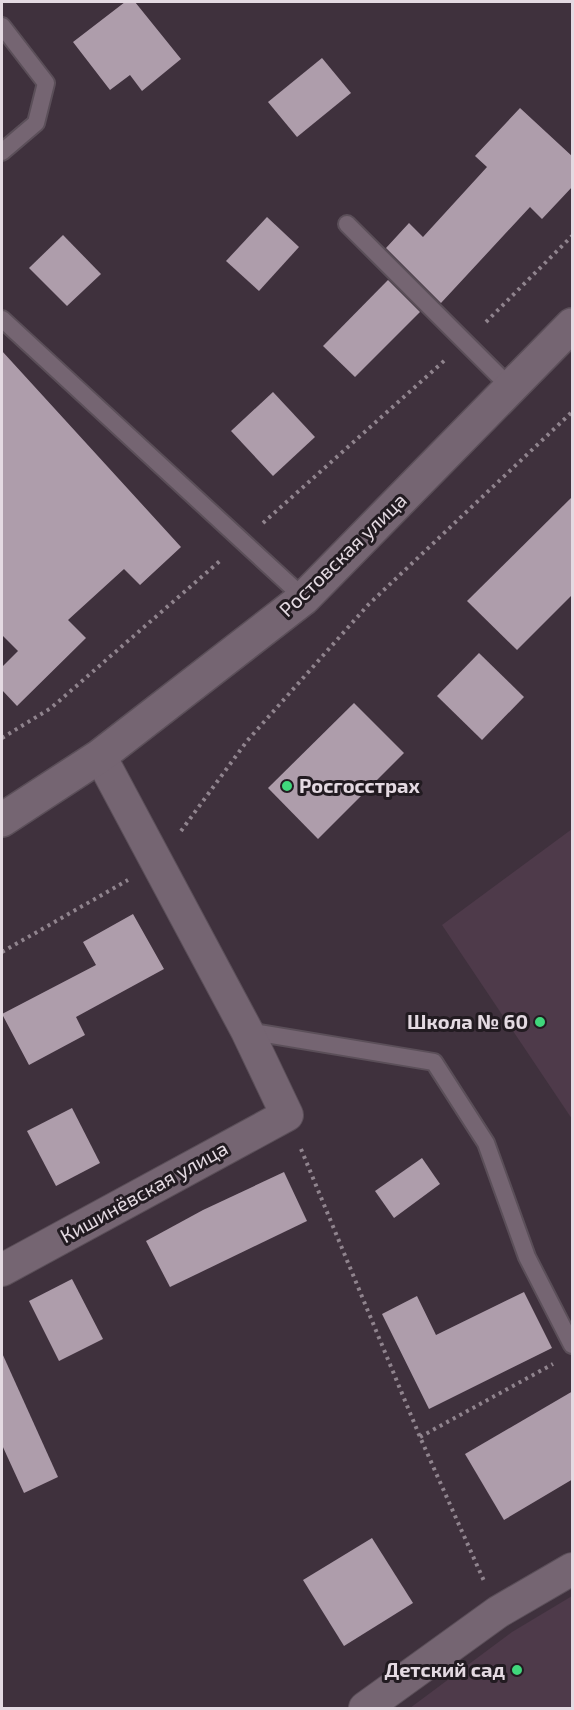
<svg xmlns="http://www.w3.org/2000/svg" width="574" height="1710" font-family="'Exo 2',sans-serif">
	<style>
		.built { fill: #4e3a4a }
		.building { fill: #ae9dab }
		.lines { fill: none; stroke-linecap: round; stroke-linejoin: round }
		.service-casing { stroke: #5b4f59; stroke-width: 20 }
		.minor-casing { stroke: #5b4f59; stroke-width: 34 }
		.tertiary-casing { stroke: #5b4f59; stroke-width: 36 }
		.path { stroke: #90848e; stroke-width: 4; stroke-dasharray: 3 4.5; stroke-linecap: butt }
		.service { stroke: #756572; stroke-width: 16 }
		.minor { stroke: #756572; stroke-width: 32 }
		.tertiary { stroke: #756572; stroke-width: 33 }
		.poi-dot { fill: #40d77c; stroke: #221b21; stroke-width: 2 }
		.labels { text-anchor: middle; stroke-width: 6; stroke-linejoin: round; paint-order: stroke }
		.street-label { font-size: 20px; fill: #e4dae2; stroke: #221b21 }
		.poi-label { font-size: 20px; font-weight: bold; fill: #e4dae2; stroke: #221b21; text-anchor: end }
	</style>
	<rect width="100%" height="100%" fill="#3f313d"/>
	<g class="built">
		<polygon points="572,829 572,1119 442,925"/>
		<polygon points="572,1596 572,1708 410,1708 512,1632"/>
	</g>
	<g class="building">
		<polygon points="125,2 135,2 181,59 142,91 130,75 110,90 73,42"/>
		<polygon points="322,58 351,93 297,137 268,102"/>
		<polygon points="520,108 573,157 573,186 542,219 530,207 441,303 386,248 409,223 423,237 487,167 475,156"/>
		<polygon points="267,217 299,247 259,291 226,261"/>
		<polygon points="63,235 101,274 67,306 29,268"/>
		<polygon points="388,280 420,312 355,377 323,346"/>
		<polygon points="2,351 181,547 140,585 124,569 68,620 86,638 17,706 2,690 2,667 18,651 2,635"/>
		<polygon points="273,392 315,437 273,476 231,431"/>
		<polygon points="573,496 573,594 517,650 467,601"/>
		<polygon points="479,653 524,697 482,740 437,696"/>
		<polygon points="354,703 404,753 318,839 268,788"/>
		<polygon points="133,914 164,969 76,1017 85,1035 29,1065 2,1014 96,965 83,942"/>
		<polygon points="72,1108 100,1163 56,1186 27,1131"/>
		<polygon points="422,1158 440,1184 394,1218 375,1191"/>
		<polygon points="284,1172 307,1221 170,1287 146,1241 203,1210"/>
		<polygon points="72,1279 103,1339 59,1361 29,1301"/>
		<polygon points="524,1292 552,1348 429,1409 382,1314 417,1296 436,1335"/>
		<polygon points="2,1353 58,1477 24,1493 2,1445"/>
		<polygon points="573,1391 573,1479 504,1520 465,1454"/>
		<polygon points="372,1538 413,1603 344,1646 303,1580"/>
	</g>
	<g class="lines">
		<g class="service-casing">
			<g id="service">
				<polyline points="2,26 46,83 36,123 2,152"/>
				<polyline points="347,224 511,388"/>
				<polyline points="2,319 304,598"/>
				<polyline points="247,1031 434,1062 486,1143 527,1257 572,1345"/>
			</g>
		</g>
		<g class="minor-casing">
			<g id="minor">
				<polyline points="2,1270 287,1115 247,1031 100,756"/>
				<polyline points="365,1708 498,1612 572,1569"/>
			</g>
		</g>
		<g class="tertiary-casing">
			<polyline id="tertiary" points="2,820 100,756 304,598 572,325"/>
		</g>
		<g class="path">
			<polyline points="486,322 572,236"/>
			<polyline points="263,523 445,360"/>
			<polyline points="2,738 51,708 221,560"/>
			<polyline points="181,831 247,741 368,605 572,412"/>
			<polyline points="2,952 128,880"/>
			<polyline points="301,1149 420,1437 484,1581"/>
			<polyline points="420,1437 553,1364"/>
		</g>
		<use href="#service" class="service"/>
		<use href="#minor" class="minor"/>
		<use href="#tertiary" class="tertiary"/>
	</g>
	<g class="poi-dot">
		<circle cx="287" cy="786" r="6"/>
		<circle cx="540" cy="1022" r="6"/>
		<circle cx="517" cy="1670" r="6"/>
	</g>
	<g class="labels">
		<g class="street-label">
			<text transform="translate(343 555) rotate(-44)" y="7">Ростовская улица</text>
			<text transform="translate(144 1192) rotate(-29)" y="7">Кишинёвская улица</text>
		</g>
		<g class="poi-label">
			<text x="299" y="793" text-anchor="start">Росгосстрах</text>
			<text x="528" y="1029">Школа № 60</text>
			<text x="505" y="1677">Детский сад</text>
		</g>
	</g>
	<rect width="574" height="1710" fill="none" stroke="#e4dae2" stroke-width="6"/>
</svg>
